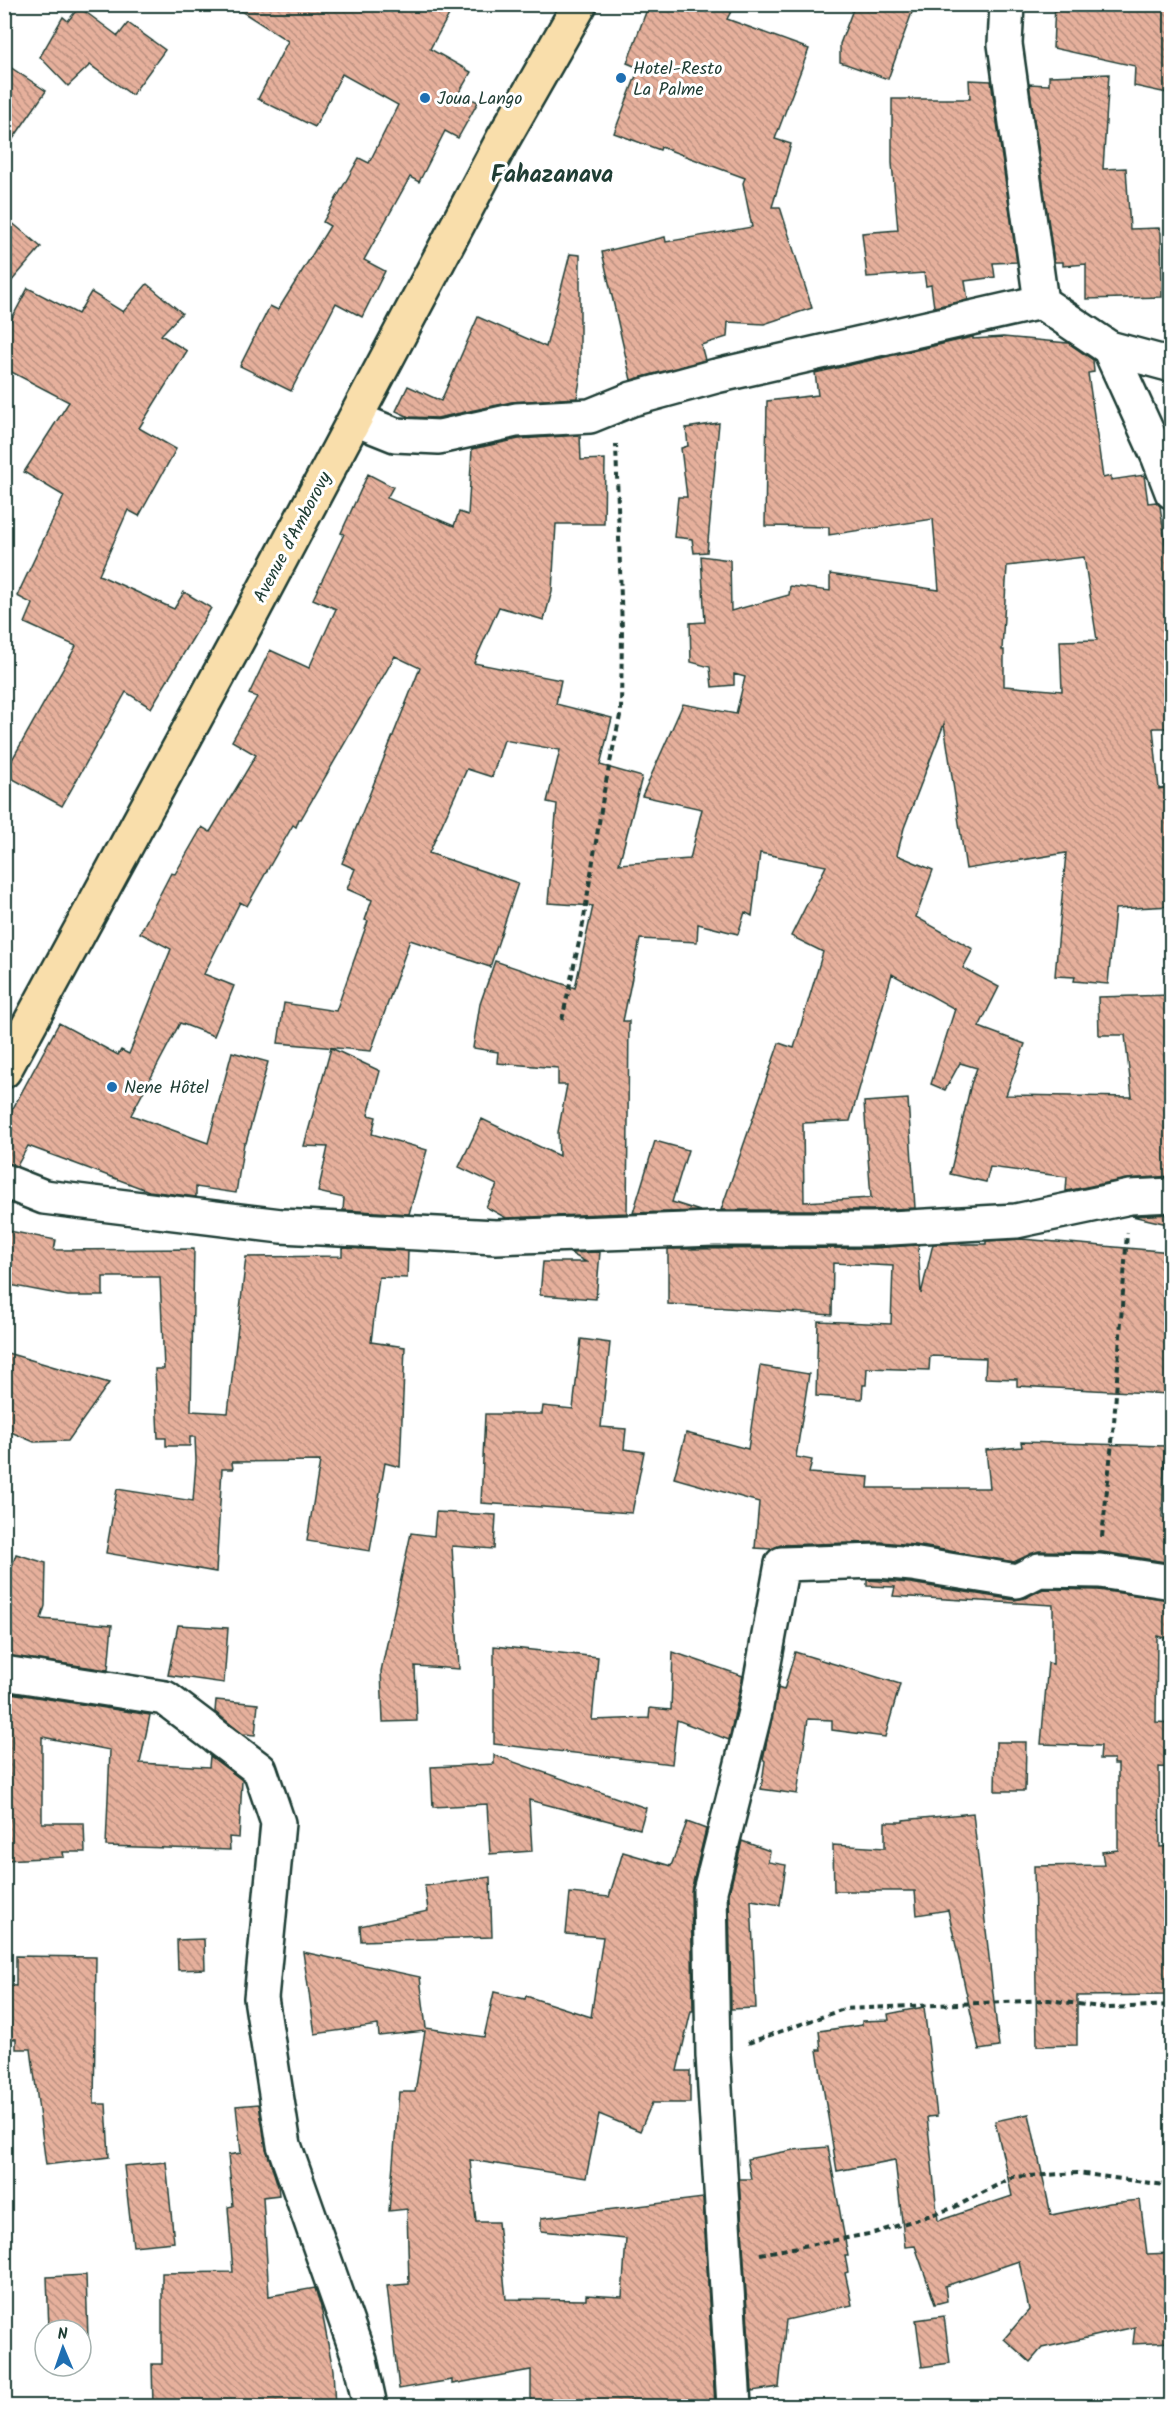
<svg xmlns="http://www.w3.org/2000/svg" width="1176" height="2411" font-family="Kalam,sans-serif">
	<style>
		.building { fill: url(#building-back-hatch); stroke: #1f3d34; stroke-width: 1.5; fill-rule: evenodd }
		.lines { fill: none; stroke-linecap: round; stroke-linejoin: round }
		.minor-casing { stroke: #1f3d34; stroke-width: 38 }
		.major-casing { stroke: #1f3d34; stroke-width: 38 }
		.path { stroke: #1f3d34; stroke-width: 4; stroke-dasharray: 6 4.5; stroke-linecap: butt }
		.minor { stroke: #fff; stroke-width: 33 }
		.major { stroke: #f9deab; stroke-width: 33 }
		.poi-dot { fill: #1f6fb2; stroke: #fff; stroke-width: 2 }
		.labels { text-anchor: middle; stroke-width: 6; stroke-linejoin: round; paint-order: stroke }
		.poi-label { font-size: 18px; fill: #1f3d34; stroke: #fff; text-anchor: start }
		.street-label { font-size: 18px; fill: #1f3d34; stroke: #fff }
		.district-label { font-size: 24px; font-weight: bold; fill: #1f3d34; stroke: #fff }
	</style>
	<defs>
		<pattern id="building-back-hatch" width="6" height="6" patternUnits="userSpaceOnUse" patternTransform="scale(1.5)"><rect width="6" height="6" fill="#e6b09c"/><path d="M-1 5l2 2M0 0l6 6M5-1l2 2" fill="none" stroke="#ba9080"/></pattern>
	</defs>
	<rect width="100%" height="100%" fill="#fff"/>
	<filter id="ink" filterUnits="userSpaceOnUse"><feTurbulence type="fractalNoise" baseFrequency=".0167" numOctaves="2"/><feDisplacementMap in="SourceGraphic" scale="12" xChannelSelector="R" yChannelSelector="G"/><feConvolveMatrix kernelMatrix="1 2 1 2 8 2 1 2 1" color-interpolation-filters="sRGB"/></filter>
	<g filter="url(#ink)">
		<g class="building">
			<polygon points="230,4 455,4 430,49 471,72 459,93 478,102 458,138 445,131 419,182 410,177 364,260 385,271 362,317 336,303 291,391 240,366 270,306 278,310 330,226 323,222 359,158 369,163 398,105 342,74 315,127 258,99 288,41"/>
			<polygon points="649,4 735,4 727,19 809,49 775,139 791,144 772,207 780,207 812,308 764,324 728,322 727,337 701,345 705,360 631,380 602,252 665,237 666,242 752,227 743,183 745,178 661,147 660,150 614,133 639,68 627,63"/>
			<polygon points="855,4 915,4 888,79 840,62 840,44"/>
			<polygon points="1055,4 1172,4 1172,94 1134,86 1135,66 1053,48"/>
			<polygon points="79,7 118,36 128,23 165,50 132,95 90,65 68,86 40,57 63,17 68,21"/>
			<polygon points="4,63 46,91 4,152"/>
			<polygon points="1109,74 1103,169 1126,168 1130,229 1159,228 1161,233 1162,297 1086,299 1086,264 1063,266 1063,262 1054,262 1029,84 1049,85 1049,76"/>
			<polygon points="969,80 991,81 1017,262 993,263 995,277 965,281 968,300 934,307 931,285 926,286 924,273 867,277 862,233 898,230 892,163 892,99 970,99"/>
			<polygon points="4,216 41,247 4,290"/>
			<polygon points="570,254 580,255 580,380 577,398 512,402 437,418 409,417 396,411 408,386 441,401 478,317 546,347"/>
			<polygon points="147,284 182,313 161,335 187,351 139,428 176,449 139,516 128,510 99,575 174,609 184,592 211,608 151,708 126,692 62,806 4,774 76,646 25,623 33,604 17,596 64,496 24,472 69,402 4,368 4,333 28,288 78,314 91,292 123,312"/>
			<path d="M973 337V339L1003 337 1068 343 1093 360 1094 372 1088 373 1103 478 1111 476V480L1144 475 1148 503 1156 502 1160 506 1168 560H1172V728H1153L1159 789 1172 787V906L1115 909 1108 984 1074 981 1075 977 1055 976 1066 853 966 869 944 724 904 828 897 855 933 870 916 917 973 949 963 968 999 987 979 1027 1025 1044 1006 1095 1132 1097 1125 1035H1099L1098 997 1172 995V1176L1126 1179 1066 1191 1067 1177 990 1167 986 1182 950 1174 971 1084 977 1068 960 1063 945 1090 931 1084 955 1009 892 974 850 1121 803 1123 804 1202 871 1198 864 1102 908 1099 915 1208 872 1210H721L779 1043 794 1048 823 952 791 936 826 866 760 853 752 916 745 912 738 934 698 924 697 942 640 939 623 1021H629L627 1213 506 1218 486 1207 497 1185 459 1167 482 1119 559 1156 558 1132 567 1085H558V1068L497 1063 498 1052 473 1048 480 1004 495 961 575 988 593 906 548 903 557 804 547 802 560 750 504 740 492 777 467 769 429 853 518 883 490 967 410 940 371 1051 278 1043 284 1003 336 1011 368 921 365 920 372 900 347 889 355 869 342 863 420 668 395 656 301 819H299L296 827 293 825 247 906 240 902 204 974 234 986 214 1036 180 1023 131 1115 208 1143 232 1052 268 1062 246 1143H244L236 1193 196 1187V1197L149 1191 28 1146 17 1166 4 1163V1125L59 1023 118 1055 121 1050 129 1054 171 949 140 933 171 873 175 874 202 827 210 832 256 755 232 741 257 697 249 694 270 650 309 668 336 609 313 599 344 534 341 533 368 474 393 487 387 498 454 526 459 512 468 515 472 449 519 439 580 435 581 460 605 459 604 524H556L552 591 544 620 499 607 474 663 561 680 556 704 612 718 600 765 642 777 619 864 690 859 702 809 642 796 683 704 736 714 745 677 734 674V685L712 687 710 667 691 662 690 623 705 622 701 556 730 560 731 611 789 595 790 586 830 591V574L939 590 933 519 829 535V527L765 526 767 401 818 395 815 373ZM1084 557 1097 640 1060 641 1062 691 1004 686V650H1002L1007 566Z"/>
			<polygon points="719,423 707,552 694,553 692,539 674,537 678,497 687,497 681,448 688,446 686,428"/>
			<polygon points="331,1048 380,1071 368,1115 376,1117 372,1134 427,1150 409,1214 343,1210 344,1198 318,1192 328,1147 304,1146"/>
			<polygon points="655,1141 688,1150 672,1202 700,1211 633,1213"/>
			<polygon points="1172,1214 1172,1225 1132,1216"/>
			<polygon points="4,1230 56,1240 54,1250 194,1249 191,1411 228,1413 246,1257 342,1256 342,1248 408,1251 407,1278 379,1277 371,1342 405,1347 400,1467 385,1463 370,1551 307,1541 320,1461 232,1462 233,1469 222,1469 216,1572 106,1553 117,1489 193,1501 196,1461 195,1437 190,1437 190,1446 166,1446 166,1438 158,1438 155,1369 164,1369 160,1277 103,1277 103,1296 68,1296 4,1284"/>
			<polygon points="1022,1239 1172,1252 1172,1372 1169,1394 1017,1386 1017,1379 985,1378 986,1358 930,1356 929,1370 867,1368 866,1385 863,1385 862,1399 816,1396 818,1321 891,1324 893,1266 833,1263 832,1315 668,1304 668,1249 874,1248 918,1245 921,1294 933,1244 986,1244 986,1241"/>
			<polygon points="600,1252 596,1299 540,1295 543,1262 586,1262 570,1253"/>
			<polygon points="581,1339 610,1343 601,1427 626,1429 624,1449 644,1452 632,1513 481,1503 485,1414 542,1414 543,1406 573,1409"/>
			<polygon points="4,1352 109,1383 68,1441 34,1442 4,1429"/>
			<polygon points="760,1366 809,1374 796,1457 812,1460 809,1473 869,1477 868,1488 990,1488 986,1450 1022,1447 1021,1442 1165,1446 1162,1518 1172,1520 1172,1563 1103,1552 1039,1551 1014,1562 915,1545 881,1542 781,1545 771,1549 755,1548 759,1502 674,1478 686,1433 748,1449"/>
			<polygon points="436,1512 496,1515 494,1549 452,1546 459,1669 415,1666 417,1721 383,1722 381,1671 411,1533 434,1536"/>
			<polygon points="16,1554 46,1563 45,1606 41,1619 112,1625 108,1670 4,1655 4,1591"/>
			<polygon points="867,1580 910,1583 1014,1600 1025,1598 1043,1589 1098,1590 1172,1600 1172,1640 1157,1636 1156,1722 1172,1723 1172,1768 1159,1767 1160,1847 1172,1846 1172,1878 1166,1878 1172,1935 1172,1995 1077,1996 1077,2045 1037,2046 1034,1866 1104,1865 1102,1852 1118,1850 1118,1764 1114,1764 1114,1759 1100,1759 1101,1746 1041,1744 1048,1663 1053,1664 1053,1605 893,1596 895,1587 867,1586"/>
			<polygon points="178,1625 228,1628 224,1683 168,1675"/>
			<polygon points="494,1646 598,1657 592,1720 649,1718 650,1708 671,1710 673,1652 743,1676 729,1740 677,1720 672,1764 494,1744"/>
			<polygon points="795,1652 900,1684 885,1737 832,1730 832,1720 808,1719 797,1794 761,1789 765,1761 763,1759 778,1688 784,1690"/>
			<polygon points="4,1692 150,1715 140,1763 209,1767 210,1756 242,1780 239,1838 229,1837 230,1850 106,1846 110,1750 42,1737 42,1823 84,1823 85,1852 63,1852 64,1857 4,1860 4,1822 9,1822 9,1740 4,1739"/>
			<polygon points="216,1700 258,1704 255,1735 243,1734 215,1712"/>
			<polygon points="996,1742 1026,1742 1025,1791 995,1791"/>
			<polygon points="494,1755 646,1808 640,1829 529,1800 532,1851 490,1854 487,1804 433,1807 431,1767 494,1764"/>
			<polygon points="973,1813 999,2047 979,2050 948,1910 917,1915 915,1891 834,1891 833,1845 885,1848 885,1822 903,1822 903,1820"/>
			<polygon points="687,1822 706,1829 691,1891 693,2011 691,2011 677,2071 690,2071 690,2103 652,2103 640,2131 599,2114 586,2178 470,2160 476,2222 498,2222 506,2299 586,2300 586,2295 622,2297 626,2239 541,2231 541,2218 703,2198 715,2405 630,2401 630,2406 531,2406 531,2370 452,2384 452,2380 399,2389 387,2286 409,2284 407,2209 389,2211 399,2092 415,2092 425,2031 379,2036 378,2025 315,2034 303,1952 420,1977 426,2028 484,2037 494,1992 525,1999 526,1996 591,2017 603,1937 566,1934 570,1893 609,1897 623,1852 671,1866"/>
			<polygon points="742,1841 770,1851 768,1862 786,1865 780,1905 751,1900 756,2008 731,2009 729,1893"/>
			<polygon points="490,1877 492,1937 361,1941 360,1926 428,1911 425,1886"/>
			<polygon points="204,1939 205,1969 178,1970 177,1940"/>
			<polygon points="16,1956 96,1957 94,2104 106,2104 109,2157 46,2165 31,2049 16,2049 16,2039 4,2038 4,1985 16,1986"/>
			<polygon points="924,2007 937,2116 927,2117 938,2221 1012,2196 995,2121 1029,2114 1051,2215 1110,2203 1140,2200 1147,2254 1172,2253 1172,2342 1133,2344 1135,2327 1042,2348 1030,2362 1004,2339 1029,2310 1019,2261 945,2286 947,2301 935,2304 915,2246 905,2247 895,2160 837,2171 817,2050 821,2050 819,2031 862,2025 862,2021 889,2020 888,2014"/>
			<polygon points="259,2104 266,2148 278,2186 279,2195 263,2197 269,2296 315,2288 321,2307 333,2370 335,2406 153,2406 152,2364 162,2364 162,2273 233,2272 228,2207 233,2206 228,2155 241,2153 236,2106"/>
			<polygon points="828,2147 848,2256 845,2256 848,2272 845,2273 852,2305 786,2320 779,2387 752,2391 739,2179 751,2179 747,2159 793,2150"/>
			<polygon points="166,2162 174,2242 133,2246 124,2166"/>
			<polygon points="86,2275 88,2340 81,2340 81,2330 49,2330 47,2277"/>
			<polygon points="944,2316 950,2363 922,2367 916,2320"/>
		</g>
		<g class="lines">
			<g class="minor-casing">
				<g id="minor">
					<polyline points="1007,4 1005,44 1041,302 1109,348 1159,458 1172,492"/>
					<polyline points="1109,348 1172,365"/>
					<polyline points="355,419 395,435 439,437 516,420 590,416 632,399 716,376 1041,302"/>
					<polyline points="4,1181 44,1197 281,1226 496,1237 714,1229 873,1229 1016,1221 1130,1197 1172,1195"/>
					<polyline points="4,1673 165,1698 260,1770 278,1823 261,1998 284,2145 360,2360 370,2406"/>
					<polyline points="734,2406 713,2055 710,1891 755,1712 782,1564 879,1561 912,1564 1017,1581 1039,1570 1100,1571 1172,1582"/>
				</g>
			</g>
			<g class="major-casing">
				<polyline id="major" points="4,1071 234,647 503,139 580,4"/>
			</g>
			<g class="path">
				<polyline points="562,1020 583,924 604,791 621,711 622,630 616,444"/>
				<polyline points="1102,1537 1114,1423 1127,1233"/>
				<polyline points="748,2043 844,2009 1049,2000 1107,2008 1172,2005"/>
				<polyline points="760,2254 874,2233 953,2208 1013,2177 1078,2173 1172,2186"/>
			</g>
			<use href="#minor" class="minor"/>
			<use href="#major" class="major"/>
		</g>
	</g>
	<g class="poi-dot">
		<circle cx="621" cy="78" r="6"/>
		<circle cx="425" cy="98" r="6"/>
		<circle cx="112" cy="1087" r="6"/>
	</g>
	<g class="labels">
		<g class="poi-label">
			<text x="633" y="74">Hotel-Resto<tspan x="633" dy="21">La Palme</tspan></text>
			<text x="437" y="104">Joua Lango</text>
			<text x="124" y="1093">Nene Hôtel</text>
		</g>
		<g class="street-label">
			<text transform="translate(292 537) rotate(-62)" y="6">Avenue d'Amborovy</text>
		</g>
		<g class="district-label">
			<text x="552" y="182">Fahazanava</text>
		</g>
	</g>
	<rect width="1176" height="2411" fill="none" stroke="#fff" stroke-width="24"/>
	<rect x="12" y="12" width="1152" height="2387" fill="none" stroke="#1f3d34" stroke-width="2" filter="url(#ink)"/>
	<g transform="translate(63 2348) rotate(358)"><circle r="28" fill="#ffffff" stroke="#a5b1ae" stroke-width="1.5"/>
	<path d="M0-4.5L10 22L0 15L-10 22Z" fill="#1f6fb2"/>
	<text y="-9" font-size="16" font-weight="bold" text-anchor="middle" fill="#1f3d34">N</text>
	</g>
</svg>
